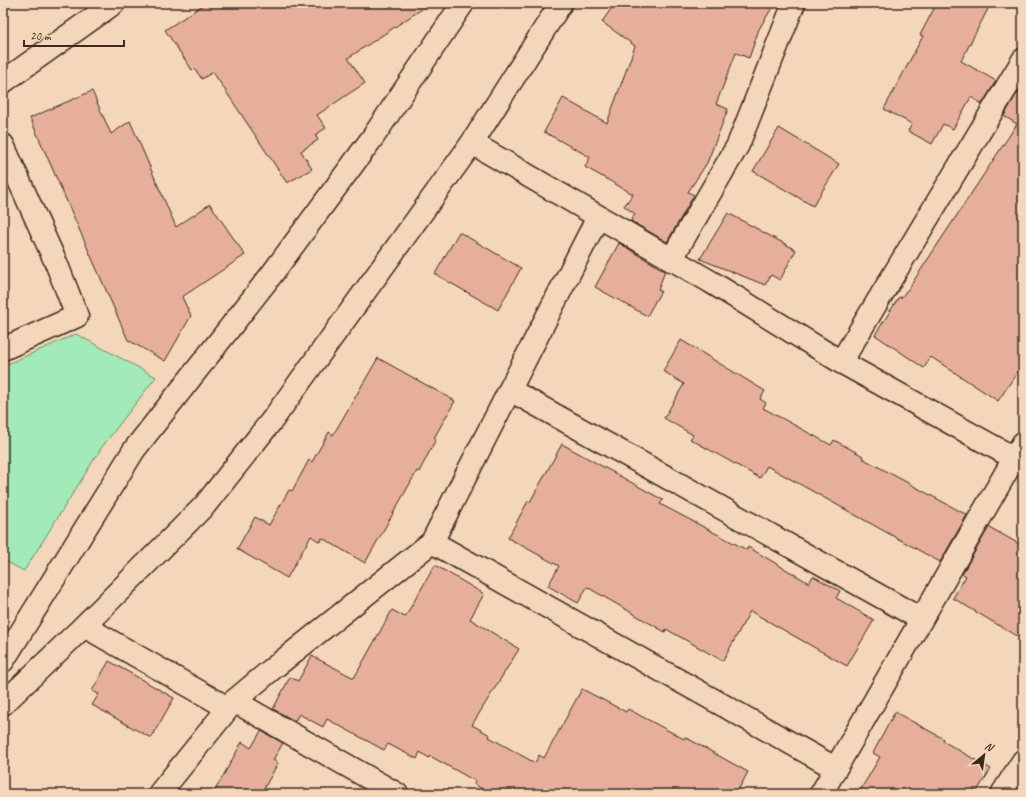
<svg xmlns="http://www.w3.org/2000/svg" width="1026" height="797" font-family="Caveat,sans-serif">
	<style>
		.green { fill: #a2eab7; stroke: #6e8a6a }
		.building { fill: #e5af9b; stroke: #3b2a1e }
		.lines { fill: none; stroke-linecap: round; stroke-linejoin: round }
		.street-casing { stroke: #3b2a1e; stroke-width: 25 }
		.secondary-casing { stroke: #3b2a1e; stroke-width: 25 }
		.street { stroke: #f4d7ba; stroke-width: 22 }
		.secondary { stroke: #f4d7ba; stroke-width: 22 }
	</style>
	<rect width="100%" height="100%" fill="#f4d7ba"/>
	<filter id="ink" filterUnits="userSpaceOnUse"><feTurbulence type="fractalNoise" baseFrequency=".025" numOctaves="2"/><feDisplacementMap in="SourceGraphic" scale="8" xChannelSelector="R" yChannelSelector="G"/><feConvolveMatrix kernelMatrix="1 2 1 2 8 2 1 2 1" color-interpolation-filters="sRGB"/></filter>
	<g filter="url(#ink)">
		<polygon class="green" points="76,334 156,377 102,447 24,571 3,560 3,366"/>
		<g class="building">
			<polygon points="206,3 431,3 348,58 365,83 317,115 326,128 315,135 318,140 301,151 312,169 287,183 213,72 202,79 194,68 192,70 165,30"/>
			<polygon points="615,3 775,3 759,29 749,58 736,53 716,104 728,109 707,163 688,192 694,195 667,242 631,221 635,214 624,206 633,194 585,167 590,157 544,132 563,98 607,123 635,46 602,22"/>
			<polygon points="937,3 991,3 961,61 996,81 982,104 971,97 953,129 943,124 932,144 908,131 912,124 884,109 923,36 920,35"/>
			<polygon points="92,91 111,134 130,121 176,227 210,204 245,255 182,297 191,316 165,361 128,340 30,118"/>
			<polygon points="1017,93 1023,97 1023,364 998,401 931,357 924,368 875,335 899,297 901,298 906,291 907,291 1017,124 1004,116"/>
			<polygon points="779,128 839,164 813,206 753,171"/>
			<polygon points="728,213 796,250 780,280 771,275 765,285 700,259"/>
			<polygon points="459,232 521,268 498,310 435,274"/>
			<polygon points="619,243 665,271 658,290 661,291 647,316 595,287"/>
			<polygon points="681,340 765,391 760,399 766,403 763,408 831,445 834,440 863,456 862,458 967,515 940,562 767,466 760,478 690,439 693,435 664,418 684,384 663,371"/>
			<polygon points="378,358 455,401 434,438 436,439 419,472 417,471 365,563 322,538 320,542 311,536 287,578 237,549 255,517 269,525 289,490 292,491 309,460 312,462 329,432 333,435"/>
			<polygon points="562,444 663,500 660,504 747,550 748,547 809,583 813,576 840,591 836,598 874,620 847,666 750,611 723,661 666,629 665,632 587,587 578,603 548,586 559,566 508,538 528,501 530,502"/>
			<polygon points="989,527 1023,546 1023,640 953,598 966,576 962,574"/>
			<polygon points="435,565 484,594 470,619 519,649 472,725 490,735 489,737 535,763 539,755 544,758 582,689 626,712 628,709 684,739 685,737 748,772 736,794 491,794 474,784 475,781 430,756 429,758 420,752 417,759 388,744 384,750 327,719 323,727 299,714 295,721 273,709 290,677 298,681 312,656 354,678 392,610 405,617"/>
			<polygon points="109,661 174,698 151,738 92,705 99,694 92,691"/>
			<polygon points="895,712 944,739 943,741 991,769 975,794 858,794 880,757 873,753"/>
			<polygon points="261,731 283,743 273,760 278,763 261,794 213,794 242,742 251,748"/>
		</g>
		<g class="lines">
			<g class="street-casing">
				<g id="street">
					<polyline points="3,82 114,3"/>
					<polyline points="472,143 711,282 841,362 1023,463"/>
					<polyline points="3,145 57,265 77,316 3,349"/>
					<polyline points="671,260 738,145 794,3"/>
					<polyline points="841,362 1023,60"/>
					<polyline points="510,390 921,619"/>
					<polyline points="432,542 835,768"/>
					<polyline points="84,626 228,708"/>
					<polyline points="234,701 397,794"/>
					<polyline points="159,794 234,701 271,670 432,542 598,217"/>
					<polyline points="821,794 1023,443"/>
					<polyline points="1002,794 1023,761"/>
				</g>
			</g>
			<g class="secondary-casing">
				<g id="secondary">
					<polyline points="3,661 134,450 272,274 373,137 463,3"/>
					<polyline points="3,704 84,626 205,505 273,419 472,143 561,3"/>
				</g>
			</g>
			<use href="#street" class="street"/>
			<use href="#secondary" class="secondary"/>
		</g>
	</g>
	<rect width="1026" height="797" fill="none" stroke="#f4d7ba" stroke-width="16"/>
	<rect x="8" y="8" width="1010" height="781" fill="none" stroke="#3b2a1e" stroke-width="1.5" filter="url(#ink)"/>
	<g transform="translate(984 755) rotate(29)" stroke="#f4d7ba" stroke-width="3" paint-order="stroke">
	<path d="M0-3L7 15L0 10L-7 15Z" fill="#3b2a1e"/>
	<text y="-6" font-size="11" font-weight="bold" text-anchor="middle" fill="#3b2a1e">N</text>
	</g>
	<path d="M24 40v6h100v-6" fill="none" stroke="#3b2a1e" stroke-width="2"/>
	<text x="30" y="40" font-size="12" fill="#3b2a1e" stroke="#f4d7ba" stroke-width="3" paint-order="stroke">20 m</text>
</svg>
